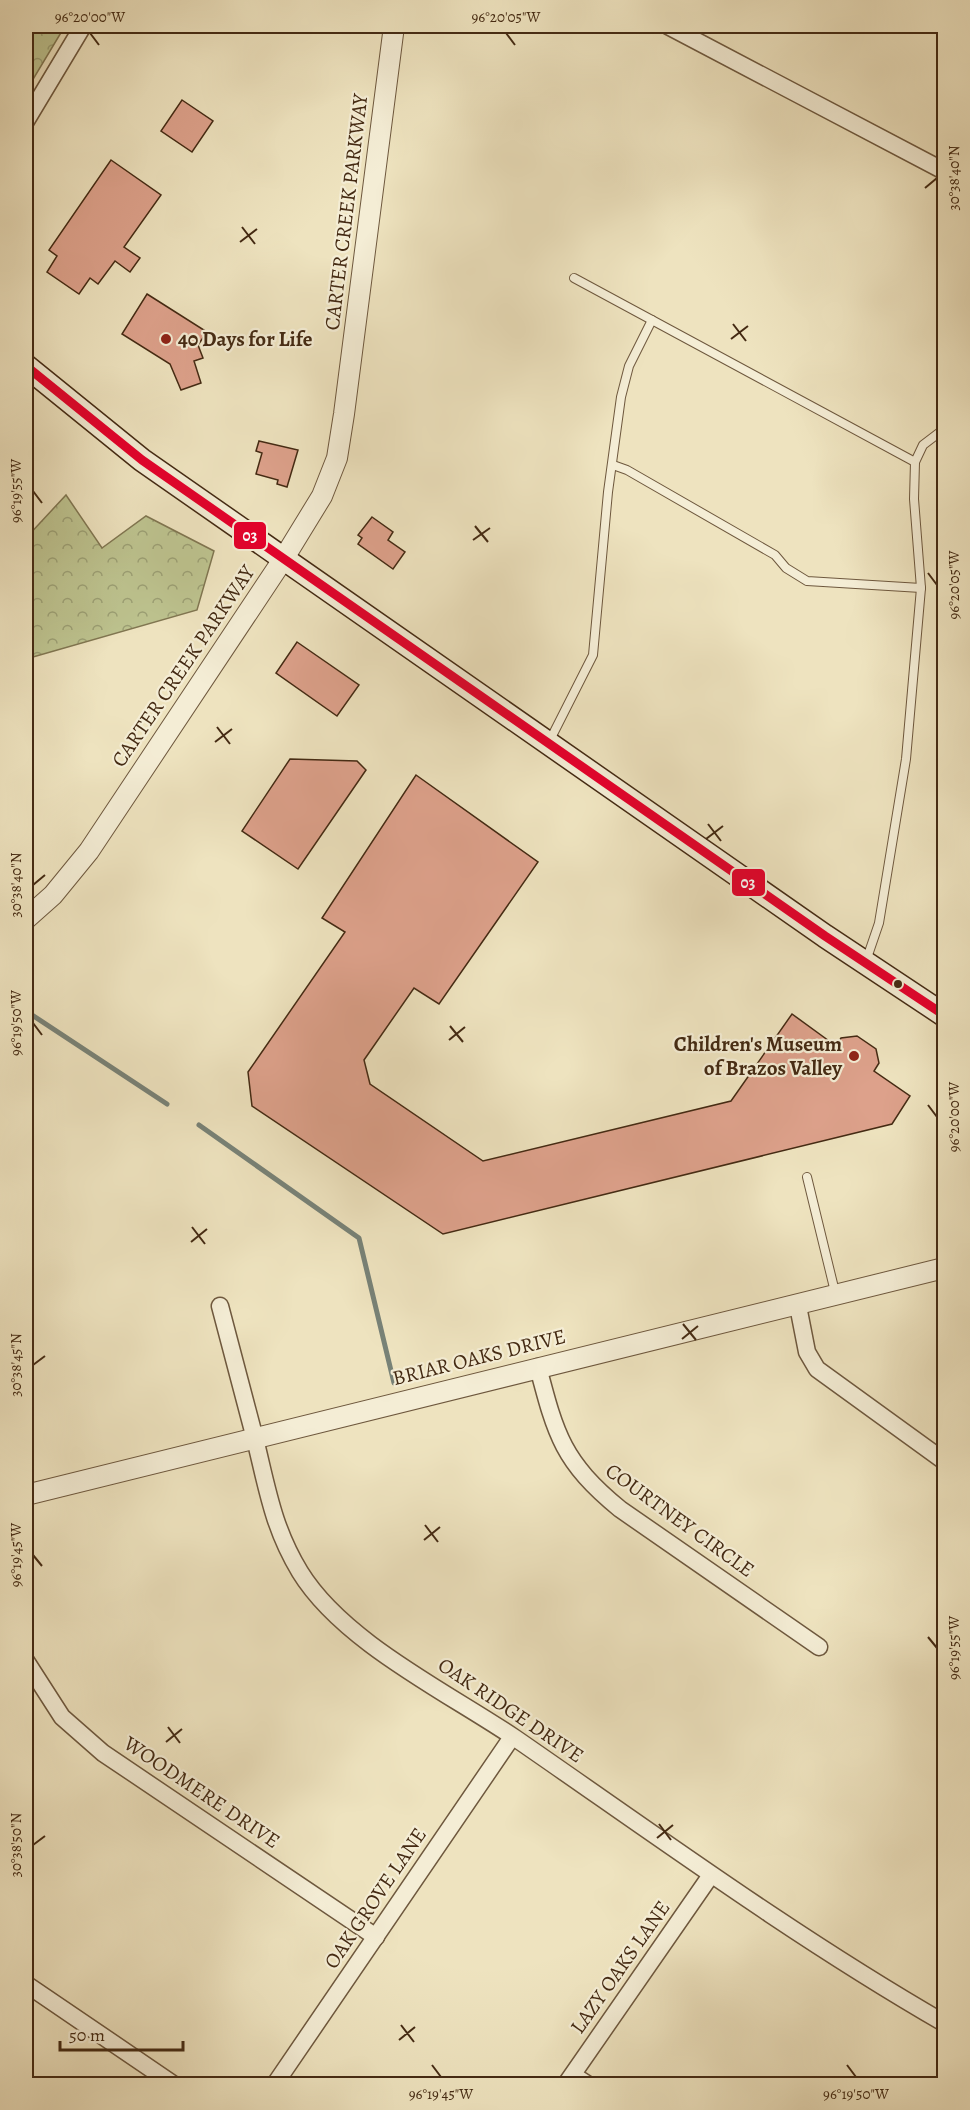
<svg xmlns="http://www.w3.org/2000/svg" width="970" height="2110" font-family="Alegreya,serif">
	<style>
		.forest { fill: url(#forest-crowns); stroke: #807651; stroke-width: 1.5 }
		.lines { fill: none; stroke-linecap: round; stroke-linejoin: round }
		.stream { stroke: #788277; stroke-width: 5 }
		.building { fill: #dda18b; stroke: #442a13; stroke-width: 1.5 }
		.service-casing { stroke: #6e583e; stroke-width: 10 }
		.minor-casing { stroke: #6e583e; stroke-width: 19 }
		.tertiary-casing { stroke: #6e583e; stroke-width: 22 }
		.secondary-casing { stroke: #442a13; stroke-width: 25 }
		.service { stroke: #f4edd5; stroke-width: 8 }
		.minor { stroke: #f4edd5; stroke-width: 16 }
		.tertiary { stroke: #f4edd5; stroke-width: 20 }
		.secondary { stroke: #f4edd5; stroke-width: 22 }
		.bus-1-casing { stroke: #f4edd5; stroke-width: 14 }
		.bus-1 { stroke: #e4002b; stroke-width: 9 }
		.ticks { fill: none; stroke: #442a13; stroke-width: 2 }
		.poi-dot { fill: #8f2418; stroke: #f4edd5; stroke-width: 2 }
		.bus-dot { fill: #442a13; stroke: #f4edd5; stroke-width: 2 }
		.labels { text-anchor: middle; stroke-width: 4.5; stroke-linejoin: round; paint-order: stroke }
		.street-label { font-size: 21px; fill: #442a13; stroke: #f4edd5 }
		.poi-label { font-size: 21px; font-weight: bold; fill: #442a13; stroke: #f4edd5; text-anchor: start }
		.line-badge { stroke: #f4edd5; stroke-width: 2 }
		.badge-label { font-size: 16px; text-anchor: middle; font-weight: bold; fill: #fff }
		.neatline { fill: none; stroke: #442a13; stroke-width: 2 }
		.ticks-label { font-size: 15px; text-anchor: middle; fill: #442a13 }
	</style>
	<defs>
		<pattern id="forest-crowns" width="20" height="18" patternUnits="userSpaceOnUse" patternTransform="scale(1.5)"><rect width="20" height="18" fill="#bdc38f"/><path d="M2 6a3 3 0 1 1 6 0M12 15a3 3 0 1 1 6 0" fill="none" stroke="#9b9f74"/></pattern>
	</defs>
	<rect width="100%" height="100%" fill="#eee3bf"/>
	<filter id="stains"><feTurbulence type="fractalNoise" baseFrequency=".00333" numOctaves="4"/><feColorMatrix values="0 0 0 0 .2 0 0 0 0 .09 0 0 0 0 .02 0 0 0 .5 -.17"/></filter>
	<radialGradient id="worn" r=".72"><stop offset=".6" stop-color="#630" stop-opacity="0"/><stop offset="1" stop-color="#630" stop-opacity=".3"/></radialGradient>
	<g class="forest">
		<polygon points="26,26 65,26 26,91"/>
		<polygon points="66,495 102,548 146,516 214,551 197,610 26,659 26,538"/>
	</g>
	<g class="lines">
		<g class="stream">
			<polyline points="26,1011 167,1104"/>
			<polyline points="199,1125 359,1238 394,1383"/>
		</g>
	</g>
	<g class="building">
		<polygon points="182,100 213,121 192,152 161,131"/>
		<polygon points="111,160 161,195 124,247 140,258 130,272 115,261 98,284 90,278 79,294 47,272 57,256 49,250"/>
		<polygon points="147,294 207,332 198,345 203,358 194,361 201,383 181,390 170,364 122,334"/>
		<polygon points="259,441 298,450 287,487 277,484 278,480 256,474 262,453 256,451"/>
		<polygon points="372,517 393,532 388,540 405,552 393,569 358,544 362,538 358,535"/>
		<polygon points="297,642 359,685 337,716 276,673"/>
		<polygon points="290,759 357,761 366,770 298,869 242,831"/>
		<polygon points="416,775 538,862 439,1004 414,988 364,1060 370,1084 483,1161 731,1101 792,1014 836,1046 841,1038 857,1036 876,1049 879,1063 874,1071 910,1096 892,1124 443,1234 252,1106 248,1072 345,932 322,918"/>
	</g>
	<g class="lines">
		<g class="service-casing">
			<g id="service">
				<polyline points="574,278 915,462"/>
				<polyline points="613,465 627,470 775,555 786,568 807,581 921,588"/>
				<polyline points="549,742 593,655 608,492 621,397 629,366 652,320"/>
				<polyline points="866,961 879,923 906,759 921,588 914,499 915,462 923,445 944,429"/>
				<polyline points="807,1177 836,1296"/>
			</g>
		</g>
		<g class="minor-casing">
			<g id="minor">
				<polyline points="668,26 944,171"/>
				<polyline points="26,121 83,26"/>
				<path d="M220 1306C231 1349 243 1392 254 1435 267 1486 272 1526 300 1572 343 1642 447 1692 515 1738 657 1836 795 1937 944 2023"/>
				<polyline points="798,1306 807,1352 817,1369 944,1461"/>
				<path d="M538 1367C556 1436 563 1462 620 1509L819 1647"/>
				<polyline points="26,1661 62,1717 103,1753 376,1937"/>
				<polyline points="26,1984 173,2084"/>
				<polyline points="573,2075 587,2084"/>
				<polyline points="275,2084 512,1737"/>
				<polyline points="566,2084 711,1875"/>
			</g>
		</g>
		<g class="tertiary-casing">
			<g id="tertiary">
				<polyline points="26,919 53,895 89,851 284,558 322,496 337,458 344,414 394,26"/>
				<polyline points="26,1495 944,1268"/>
			</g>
		</g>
		<g class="secondary-casing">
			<polyline id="secondary" points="26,366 142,460 825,936 944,1015"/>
		</g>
		<use href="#service" class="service"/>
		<use href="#minor" class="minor"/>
		<use href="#tertiary" class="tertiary"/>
		<use href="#secondary" class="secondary"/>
		<g class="bus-1-casing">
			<polyline id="bus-1" points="26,366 142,460 825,936 944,1015"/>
		</g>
		<use href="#bus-1" class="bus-1"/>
	</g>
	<path class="ticks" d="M90 33 99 45M506 33 515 45M925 188 937 178M242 227 255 244M240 242 257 229M733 324 746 341M731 339 748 326M33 491 42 503M475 526 488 542M473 540 490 528M928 573 937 585M217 727 230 744M215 742 232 729M708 824 721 841M706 839 723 826M33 885 45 875M33 1023 42 1035M450 1026 463 1042M449 1040 465 1027M928 1105 937 1117M192 1227 205 1244M191 1242 207 1229M683 1324 696 1340M682 1339 698 1326M33 1365 45 1356M425 1525 438 1542M424 1540 440 1527M33 1555 42 1566M928 1637 937 1648M168 1727 180 1743M166 1742 182 1729M659 1824 671 1840M657 1838 673 1825M33 1845 45 1836M401 2025 414 2042M399 2040 415 2027M432 2065 441 2077M847 2065 856 2077"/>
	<g class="poi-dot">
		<circle cx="166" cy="339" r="6"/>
		<circle cx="854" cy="1056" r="6"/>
	</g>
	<circle class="bus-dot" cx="898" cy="984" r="5"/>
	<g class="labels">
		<g class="street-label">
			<text transform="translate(346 212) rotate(-83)" y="7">CARTER CREEK PARKWAY</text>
			<text transform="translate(183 666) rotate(-56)" y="7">CARTER CREEK PARKWAY</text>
			<text transform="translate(479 1357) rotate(-14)" y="7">BRIAR OAKS DRIVE</text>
			<text transform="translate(680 1520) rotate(36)" y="7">COURTNEY CIRCLE</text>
			<text transform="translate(511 1710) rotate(34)" y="7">OAK RIDGE DRIVE</text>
			<text transform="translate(202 1792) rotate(34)" y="7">WOODMERE DRIVE</text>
			<text transform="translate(375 1898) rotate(-56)" y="7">OAK GROVE LANE</text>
			<text transform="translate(620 1967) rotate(-55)" y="7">LAZY OAKS LANE</text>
		</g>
		<g class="poi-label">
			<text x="178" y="346">40 Days for Life</text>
			<text x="842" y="1051" text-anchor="end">Children's Museum<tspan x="842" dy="24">of Brazos Valley</tspan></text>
		</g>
	</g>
	<g class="line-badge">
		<rect x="233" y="521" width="34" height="29" rx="6" fill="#e4002b"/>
		<rect x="731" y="868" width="35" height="29" rx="6" fill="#e4002b"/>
	</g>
	<g class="badge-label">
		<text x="250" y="541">03</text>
		<text x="748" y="888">03</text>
	</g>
	<rect width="970" height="2110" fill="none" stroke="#eee3bf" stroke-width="66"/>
	<path d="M60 2041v9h123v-9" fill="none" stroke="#442a13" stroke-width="3"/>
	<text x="69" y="2041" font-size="18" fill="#442a13" stroke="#f4edd5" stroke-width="4.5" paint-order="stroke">50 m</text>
	<rect x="33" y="33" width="904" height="2044" class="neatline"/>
	<g class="ticks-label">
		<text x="90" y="22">96°20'00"W</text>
		<text x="506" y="22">96°20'05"W</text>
		<text transform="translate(954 178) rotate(-90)" y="5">30°38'40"N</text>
		<text transform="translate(16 491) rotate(-90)" y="5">96°19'55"W</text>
		<text transform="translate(954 585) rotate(-90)" y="5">96°20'05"W</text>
		<text transform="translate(16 885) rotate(-90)" y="5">30°38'40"N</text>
		<text transform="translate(16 1023) rotate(-90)" y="5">96°19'50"W</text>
		<text transform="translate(954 1117) rotate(-90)" y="5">96°20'00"W</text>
		<text transform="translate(16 1365) rotate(-90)" y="5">30°38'45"N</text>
		<text transform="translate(16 1555) rotate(-90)" y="5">96°19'45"W</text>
		<text transform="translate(954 1648) rotate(-90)" y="5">96°19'55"W</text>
		<text transform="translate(16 1845) rotate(-90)" y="5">30°38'50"N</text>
		<text x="441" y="2099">96°19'45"W</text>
		<text x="856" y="2099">96°19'50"W</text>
	</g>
	<rect width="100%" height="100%" filter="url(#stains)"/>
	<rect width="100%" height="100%" fill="url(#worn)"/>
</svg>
